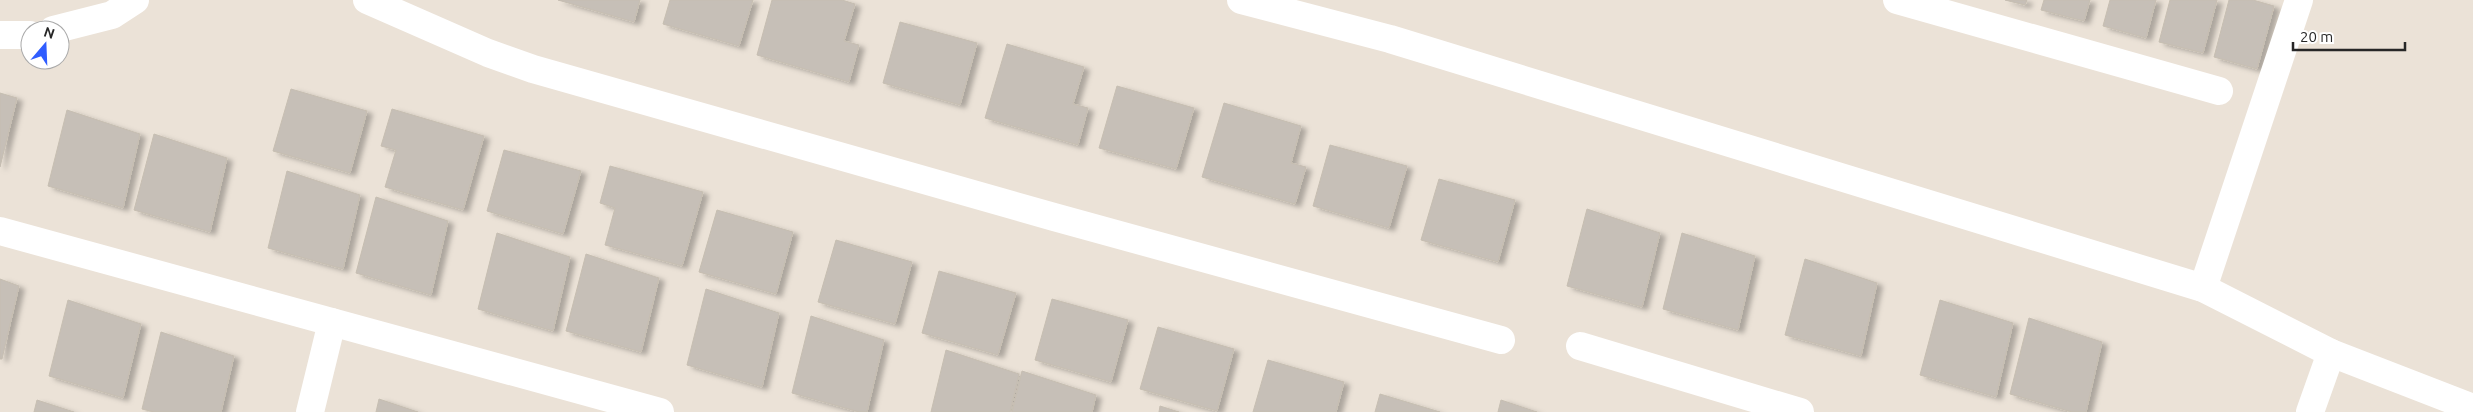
<svg xmlns="http://www.w3.org/2000/svg" width="2473" height="412" font-family="Ubuntu,sans-serif">
	<style>
		.building { fill: #c6bfb7; stroke: #c6beb1; filter: url(#shadow) }
		.lines { fill: none; stroke-linecap: round; stroke-linejoin: round }
		.street { stroke: #fff; stroke-width: 28 }
	</style>
	<defs>
		<filter id="shadow"><feDropShadow dx="5.5" dy="3" stdDeviation="2.5" flood-color="#0004"/></filter>
	</defs>
	<rect width="100%" height="100%" fill="#ebe2d7"/>
	<g class="building">
		<polygon points="558,0 640,0 634,22"/>
		<polygon points="670,0 753,0 739,46 663,24"/>
		<polygon points="772,0 842,0 855,4 844,41 859,45 849,82 757,55"/>
		<polygon points="2005,0 2027,0 2025,5"/>
		<polygon points="2044,0 2090,0 2084,21 2041,10"/>
		<polygon points="2110,0 2156,0 2146,38 2103,26"/>
		<polygon points="2170,0 2217,0 2203,53 2159,42"/>
		<polygon points="2229,0 2253,0 2274,6 2257,69 2214,57"/>
		<polygon points="900,22 977,43 960,105 883,83"/>
		<polygon points="1007,44 1084,67 1073,104 1088,108 1078,145 985,118"/>
		<polygon points="1117,86 1194,108 1176,169 1099,148"/>
		<polygon points="291,89 367,111 350,173 273,151"/>
		<polygon points="0,93 17,98 0,167"/>
		<polygon points="1224,103 1301,126 1291,163 1306,167 1295,204 1202,177"/>
		<polygon points="392,109 484,136 463,210 385,187 396,150 381,146"/>
		<polygon points="67,110 140,134 123,208 48,186"/>
		<polygon points="154,134 227,158 210,232 134,210"/>
		<polygon points="1330,145 1407,166 1389,228 1313,206"/>
		<polygon points="504,150 581,171 563,234 487,211"/>
		<polygon points="610,166 703,192 682,266 605,245 615,208 600,203"/>
		<polygon points="287,171 360,195 343,269 268,248"/>
		<polygon points="1439,179 1515,200 1498,262 1421,240"/>
		<polygon points="376,197 448,221 431,295 356,273"/>
		<polygon points="1587,209 1660,233 1642,307 1567,286"/>
		<polygon points="717,210 793,232 776,294 699,272"/>
		<polygon points="497,233 570,257 553,331 478,309"/>
		<polygon points="1682,233 1755,256 1738,330 1663,309"/>
		<polygon points="836,240 912,262 895,324 818,302"/>
		<polygon points="586,254 659,278 641,352 566,331"/>
		<polygon points="1805,259 1877,283 1861,356 1785,335"/>
		<polygon points="939,271 1016,293 998,355 922,333"/>
		<polygon points="0,279 19,286 2,359 0,359"/>
		<polygon points="706,289 779,313 762,387 687,365"/>
		<polygon points="1052,299 1128,320 1111,382 1035,360"/>
		<polygon points="68,300 141,324 123,398 49,376"/>
		<polygon points="1940,300 2013,323 1996,397 1920,375"/>
		<polygon points="811,316 884,340 867,412 859,412 792,393"/>
		<polygon points="2029,318 2102,342 2086,412 2072,412 2010,394"/>
		<polygon points="1158,327 1234,349 1217,411 1140,389"/>
		<polygon points="161,332 234,356 221,412 154,412 142,409"/>
		<polygon points="946,350 1019,374 1010,412 931,412"/>
		<polygon points="1268,360 1344,382 1336,412 1253,412"/>
		<polygon points="1022,371 1096,395 1092,412 1012,412"/>
		<polygon points="1380,394 1440,412 1375,412"/>
		<polygon points="379,399 418,412 376,412"/>
		<polygon points="37,400 74,412 34,412"/>
		<polygon points="1501,400 1537,412 1498,412"/>
		<polygon points="1160,406 1179,412 1159,412"/>
	</g>
	<g class="lines">
		<g class="street">
			<polyline points="367,0 488,53 533,69 1054,217 1501,340"/>
			<polyline points="1241,0 1390,39 2203,288 2331,353 2473,408"/>
			<polyline points="1897,0 2219,91"/>
			<polyline points="53,30 112,15 135,0"/>
			<polyline points="0,35 30,35"/>
			<polyline points="0,231 660,412"/>
			<polyline points="2203,288 2299,0"/>
			<polyline points="1580,346 1800,412"/>
			<polyline points="310,412 332,322"/>
			<polyline points="2310,412 2331,353"/>
		</g>
	</g>
	<g transform="translate(45 45) rotate(19)"><circle r="24" fill="#ffffff" stroke="#a9a9a9"/>
	<path d="M0-4L9 19L0 12L-9 19Z" fill="#305dff"/>
	<text y="-8" font-size="14" font-weight="bold" text-anchor="middle" fill="#272727">N</text>
	</g>
	<path d="M2293 42v8h112v-8" fill="none" stroke="#272727" stroke-width="2.5"/>
	<text x="2300" y="42" font-size="15" fill="#272727" stroke="#ffffff" stroke-width="4" paint-order="stroke">20 m</text>
</svg>
